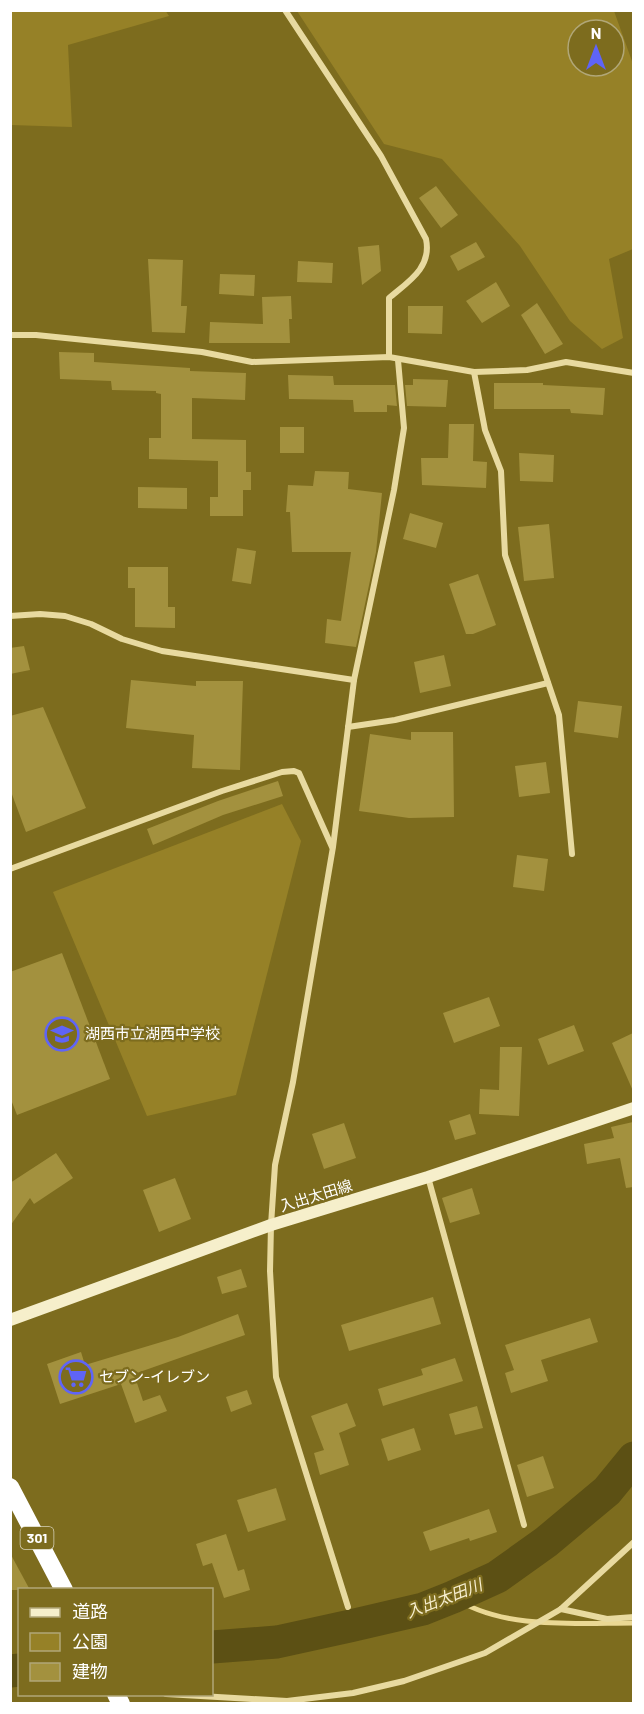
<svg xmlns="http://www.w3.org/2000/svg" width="644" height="1714" font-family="Barlow,'Noto Sans JP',sans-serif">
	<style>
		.green { fill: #968127; fill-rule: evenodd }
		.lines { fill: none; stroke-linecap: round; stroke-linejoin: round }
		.stream { stroke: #ead894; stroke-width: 5 }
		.river { stroke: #5c5014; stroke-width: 33 }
		.building { fill: #a3913e }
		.street { stroke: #e8daa0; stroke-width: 6 }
		.secondary { stroke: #f6efcb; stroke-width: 12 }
		.highway { stroke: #fff; stroke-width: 18 }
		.labels { text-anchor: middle; stroke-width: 4.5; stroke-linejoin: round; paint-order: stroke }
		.shield { fill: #7d6c1e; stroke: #d8d3bc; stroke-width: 1.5 }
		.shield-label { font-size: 14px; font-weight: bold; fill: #fff }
		.poi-label { font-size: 15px; fill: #fff; stroke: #7d6c1e; text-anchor: start }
		.street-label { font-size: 15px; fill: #fff; stroke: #7d6c1e }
		.water-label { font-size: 16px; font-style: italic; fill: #f7efd1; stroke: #7d6c1e }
	</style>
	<rect width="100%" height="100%" fill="#7d6c1e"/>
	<g class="green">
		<polygon points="165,10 169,16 68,45 72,127 11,125 11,11"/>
		<path d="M297 11H614L633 64V249L609 259 623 338 602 349 570 321 520 246 442 159 384 144ZM578 30H614V66H578Z"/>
		<polygon points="282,804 301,841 236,1095 147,1116 53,892"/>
	</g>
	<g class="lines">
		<path class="stream" d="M453 1597C502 1630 576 1623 634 1623"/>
		<g class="river">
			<polyline points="212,1647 277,1642 350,1626 423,1609 453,1597 497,1577 546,1542 607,1491 634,1458"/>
			<polyline points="10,1671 20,1670"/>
		</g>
	</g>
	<g class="building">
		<polygon points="436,186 458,215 441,228 419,198"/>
		<polygon points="476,242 485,257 458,271 450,256"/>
		<polygon points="379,245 381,271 362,285 358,247"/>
		<polygon points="148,259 183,260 181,306 187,306 185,333 152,332"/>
		<polygon points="298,261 333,263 332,283 297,282"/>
		<polygon points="220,274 255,275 254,296 219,294"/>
		<polygon points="496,282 510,306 482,323 466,301"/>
		<polygon points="291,296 292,319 289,319 290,343 209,343 210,322 263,324 262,297"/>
		<polygon points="537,303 563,344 545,354 521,315"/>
		<polygon points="408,306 443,306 442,334 408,333"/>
		<polygon points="59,352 94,353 94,362 190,368 190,371 246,373 245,400 192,398 192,439 246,440 246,472 251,472 251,490 243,490 243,516 210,516 210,497 218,497 218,461 149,459 149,438 161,438 161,394 156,393 156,391 112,390 111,381 60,379"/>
		<polygon points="288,375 333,376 334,385 395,385 397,406 387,405 387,412 354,412 353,400 289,399"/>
		<polygon points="413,379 448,380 446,407 407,406 405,385 413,385"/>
		<polygon points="494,383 543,383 543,385 605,388 603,415 571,413 570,409 494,409"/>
		<polygon points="449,424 474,424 473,461 487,462 486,488 422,485 421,458 448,458"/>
		<rect x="280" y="427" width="24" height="26"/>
		<polygon points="519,453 554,455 553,482 520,481"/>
		<polygon points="315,471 349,472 348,489 382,493 376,552 356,647 325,643 327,619 341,621 351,552 292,552 290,512 286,512 288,485 313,486"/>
		<polygon points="138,487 187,488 187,509 138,508"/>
		<polygon points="410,513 443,523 436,548 403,539"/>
		<polygon points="549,524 554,578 524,581 518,527"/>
		<polygon points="237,548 256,551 251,584 232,581"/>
		<polygon points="128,567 168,567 168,607 175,607 175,628 135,627 135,588 128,588"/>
		<polygon points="478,574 496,625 473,634 466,634 449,584"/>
		<polygon points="24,646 30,670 10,674 10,648"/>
		<polygon points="444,655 451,686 420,693 414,662"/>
		<polygon points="131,680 196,686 196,681 243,681 240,770 192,768 194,735 126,728"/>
		<polygon points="578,701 622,706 618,738 574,732"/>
		<polygon points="43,707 86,808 26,832 10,789 10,716"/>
		<polygon points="411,732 453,732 454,817 409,818 359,811 370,734 411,740"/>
		<polygon points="546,762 550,793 519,797 515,766"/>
		<polygon points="278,781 283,796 223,815 153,845 147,829 218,801"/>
		<polygon points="517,855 548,859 544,891 513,887"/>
		<polygon points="62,953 110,1079 17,1115 10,1097 10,972"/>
		<polygon points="489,997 500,1026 454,1043 443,1013"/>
		<polygon points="574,1025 584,1051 548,1065 538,1039"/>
		<polygon points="633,1033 633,1091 612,1043"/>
		<polygon points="500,1047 522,1047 519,1116 479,1114 480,1089 499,1090"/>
		<polygon points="470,1114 476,1134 455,1140 449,1121"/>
		<polygon points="633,1122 633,1187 626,1188 620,1158 587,1164 584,1144 614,1138 611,1127"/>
		<polygon points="344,1123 356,1158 324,1169 312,1134"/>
		<polygon points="56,1153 73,1178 34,1204 30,1198 10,1226 10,1183"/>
		<polygon points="175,1178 191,1219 159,1232 143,1190"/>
		<polygon points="472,1188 480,1214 450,1223 442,1198"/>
		<polygon points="241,1269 247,1287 222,1294 217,1277"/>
		<polygon points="433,1297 441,1324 349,1351 341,1325"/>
		<polygon points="238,1314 245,1335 134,1374 143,1401 160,1395 167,1411 135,1423 121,1384 60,1404 47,1364 81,1352 85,1365 178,1337"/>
		<polygon points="590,1318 598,1342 541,1360 548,1381 511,1393 505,1373 514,1370 505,1345"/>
		<polygon points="455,1358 463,1381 383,1406 378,1389 423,1375 421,1369"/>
		<polygon points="247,1390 252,1404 231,1412 226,1397"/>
		<polygon points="347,1403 356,1426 339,1433 349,1465 320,1475 314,1453 324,1450 311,1416"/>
		<polygon points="477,1406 483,1428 455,1435 449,1414"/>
		<polygon points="414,1428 421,1450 388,1461 381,1439"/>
		<polygon points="543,1456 554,1488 527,1497 517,1465"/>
		<polygon points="276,1488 286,1520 248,1532 237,1500"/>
		<polygon points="489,1509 497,1532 470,1541 469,1538 430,1551 423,1532"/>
		<polygon points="226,1534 238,1571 244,1569 250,1590 224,1598 212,1563 203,1566 196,1544"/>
		<polygon points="10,1553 30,1590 10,1590"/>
	</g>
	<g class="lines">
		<g class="street">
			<path d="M285 10 381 156 426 239C432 268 408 282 389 298V357"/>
			<polyline points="10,335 36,335 202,352 252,362 389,357 474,372 527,370 566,362 634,373"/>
			<polyline points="474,372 485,430 501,471 505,555 559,715 572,854"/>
			<polyline points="10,616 40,614 65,616 91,624 122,639 162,651 354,680"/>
			<polyline points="348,727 395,720 548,683"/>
			<polyline points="10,869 222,791 282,772 294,771 299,773 332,847"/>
			<polyline points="428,1177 524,1525"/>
			<polyline points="348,1607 276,1377 270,1271 271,1225 275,1165 293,1082 333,847 354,680 394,490 404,428 398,360"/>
			<polyline points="561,1609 607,1619 634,1617"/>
			<polyline points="166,1694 287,1701 353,1693 404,1681 485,1653 561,1609 634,1542"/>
		</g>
		<polyline class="secondary" points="10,1320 271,1225 428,1177 634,1108"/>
		<g class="highway">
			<polyline points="10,1487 64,1590"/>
			<polyline points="116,1694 121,1704"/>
		</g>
	</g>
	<defs>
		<g id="school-ring" transform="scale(1.725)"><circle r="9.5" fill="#7d6c1e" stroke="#5f64f7" stroke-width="1.5"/><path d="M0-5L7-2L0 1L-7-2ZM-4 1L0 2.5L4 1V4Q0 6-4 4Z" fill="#5f64f7"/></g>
		<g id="supermarket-ring" transform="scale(1.725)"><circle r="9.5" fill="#7d6c1e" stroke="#5f64f7" stroke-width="1.5"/><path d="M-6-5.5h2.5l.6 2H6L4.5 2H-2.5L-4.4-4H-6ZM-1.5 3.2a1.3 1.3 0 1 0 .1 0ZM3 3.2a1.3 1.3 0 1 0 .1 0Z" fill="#5f64f7"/></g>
	</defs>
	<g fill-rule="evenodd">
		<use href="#school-ring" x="62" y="1034"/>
		<use href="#supermarket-ring" x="76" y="1377"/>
	</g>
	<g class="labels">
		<rect class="shield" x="20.5" y="1527" width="33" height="22" rx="4.5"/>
		<g class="shield-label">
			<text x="37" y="1543">301</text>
		</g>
		<g class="poi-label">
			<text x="85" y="1039">湖西市立湖西中学校</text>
			<text x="99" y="1382">セブン-イレブン</text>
		</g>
		<g class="street-label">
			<text transform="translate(316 1196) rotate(-17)" y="5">入出太田線</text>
		</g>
		<g class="water-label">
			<text transform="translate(444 1598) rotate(-21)" y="6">入出太田川</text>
		</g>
	</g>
	<rect width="644" height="1714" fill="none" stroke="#ffffff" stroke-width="24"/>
	<rect x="18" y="1588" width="195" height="108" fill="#7d6c1e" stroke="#b1a778" stroke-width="1.5"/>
	<rect x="30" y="1608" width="30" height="9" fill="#f6efcb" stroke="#b1a778" stroke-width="1.5"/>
	<text x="72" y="1618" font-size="18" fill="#ffffff">道路</text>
	<rect x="30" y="1633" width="30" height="18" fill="#968127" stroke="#b1a778" stroke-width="1.5"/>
	<text x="72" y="1648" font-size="18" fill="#ffffff">公園</text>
	<rect x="30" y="1663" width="30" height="18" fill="#a3913e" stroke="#b1a778" stroke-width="1.5"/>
	<text x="72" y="1678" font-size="18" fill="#ffffff">建物</text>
	<g transform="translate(596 48)"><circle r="28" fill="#7d6c1e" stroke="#b1a778" stroke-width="1.5"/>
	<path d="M0-4.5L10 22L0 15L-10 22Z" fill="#5f64f7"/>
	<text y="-9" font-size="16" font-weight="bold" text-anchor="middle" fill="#ffffff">N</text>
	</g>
</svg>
